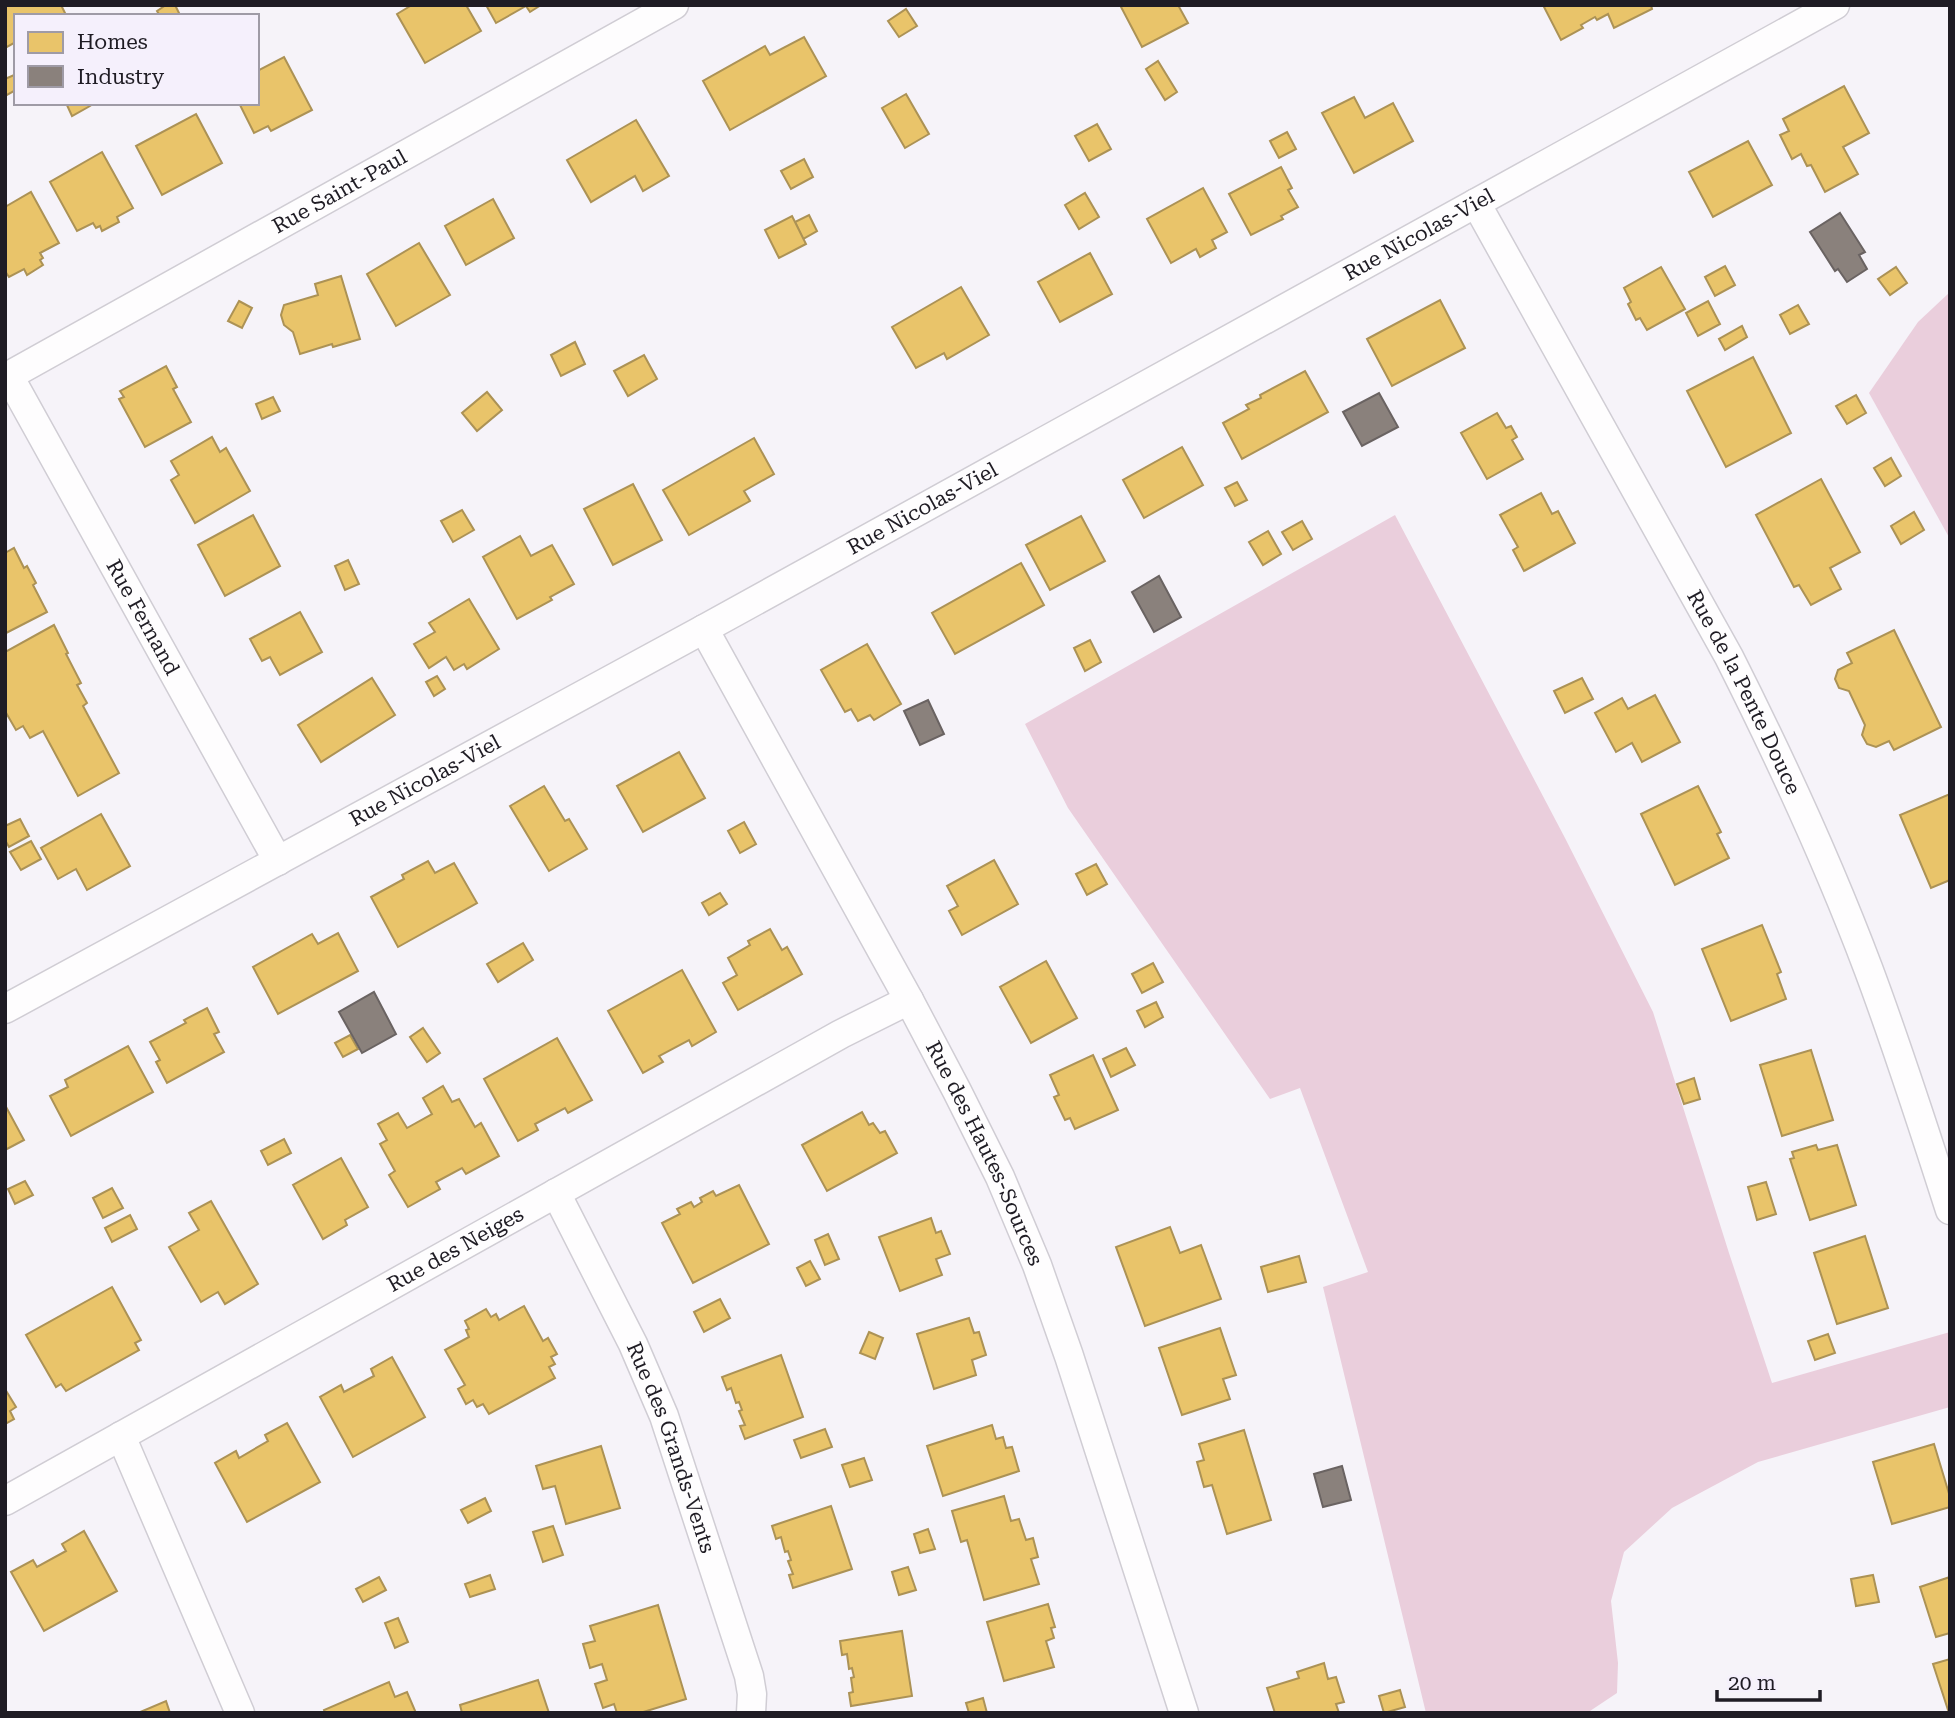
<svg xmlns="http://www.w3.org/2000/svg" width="1955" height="1718" font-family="'Roboto Serif',serif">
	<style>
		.green { fill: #eacedc }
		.homes { fill: #e9c46a; stroke: #ac9255; stroke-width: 2 }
		.industry { fill: #8a817c; stroke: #6a6362; stroke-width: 2 }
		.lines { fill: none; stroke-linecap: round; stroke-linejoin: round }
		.street-casing { stroke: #d0cdd4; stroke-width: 31 }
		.street { stroke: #fefdfe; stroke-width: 28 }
		.labels { text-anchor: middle; stroke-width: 7; stroke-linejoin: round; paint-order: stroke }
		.street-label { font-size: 21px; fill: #1f1c24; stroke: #f5f0fc }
	</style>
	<rect width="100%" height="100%" fill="#f6f3f9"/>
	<g class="green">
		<polygon points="1950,292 1950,539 1869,393 1918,322"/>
		<polygon points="1395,515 1565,838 1653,1012 1729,1253 1772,1383 1950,1332 1950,1407 1758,1462 1672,1508 1624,1552 1611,1601 1618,1663 1617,1693 1587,1713 1426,1713 1323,1287 1368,1272 1300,1088 1270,1099 1068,808 1025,724"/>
	</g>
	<g class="homes">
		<polygon points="5,5 61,5 66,15 16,16 16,42 5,48"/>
		<polygon points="166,5 175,5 179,13 175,16 160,16 157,11"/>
		<polygon points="412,5 466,5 481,31 425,63 397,14"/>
		<polygon points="486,5 541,5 530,12 526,6 496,23"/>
		<polygon points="1120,5 1178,5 1188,23 1142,47"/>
		<polygon points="1543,5 1651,5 1652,9 1614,28 1608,14 1597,20 1595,17 1581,25 1583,28 1561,40"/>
		<polygon points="906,9 917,26 899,37 888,21"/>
		<polygon points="804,37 826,76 730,130 703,81 765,46 770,55"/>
		<polygon points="284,57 312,110 271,131 268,126 254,133 239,103 257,103 257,71"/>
		<polygon points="1158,61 1177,92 1165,100 1146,69"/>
		<polygon points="14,75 16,79 16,90 5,96 5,79"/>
		<polygon points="1844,86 1869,133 1843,147 1858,174 1825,192 1811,165 1807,166 1801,154 1792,159 1780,135 1789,131 1783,119"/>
		<polygon points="906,94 929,134 905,148 882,108"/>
		<polygon points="1354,97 1365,118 1393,103 1413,141 1354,173 1322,113"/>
		<polygon points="66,103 88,103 90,106 72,116"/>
		<polygon points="196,114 222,163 162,195 136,146"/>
		<polygon points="636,120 669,176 643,191 635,176 591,202 567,160"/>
		<polygon points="1097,124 1111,149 1089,161 1075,136"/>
		<polygon points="1287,132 1296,149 1279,158 1270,141"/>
		<polygon points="1748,141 1772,185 1713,217 1689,172"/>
		<polygon points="102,152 133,208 117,217 119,222 102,231 100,226 96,228 93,223 77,231 50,182"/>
		<polygon points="804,159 813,177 791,189 781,171"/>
		<polygon points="1281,167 1292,188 1288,190 1298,207 1281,216 1283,219 1251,235 1229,194"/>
		<polygon points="1203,188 1227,232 1212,240 1216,248 1200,257 1196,249 1171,263 1147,219"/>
		<polygon points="31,192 59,243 40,253 43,258 40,260 43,265 27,275 24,269 9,277 5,271 5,207"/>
		<polygon points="1085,193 1099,217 1079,229 1065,205"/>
		<polygon points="493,199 514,238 466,265 445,226"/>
		<polygon points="809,215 817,231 803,239 795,222"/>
		<polygon points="792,216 806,244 779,258 765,230"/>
		<polygon points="419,243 450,295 396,326 367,274"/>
		<polygon points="1090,253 1112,294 1060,322 1038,282"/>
		<polygon points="1725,266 1735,285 1715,296 1705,277"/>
		<polygon points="1661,267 1685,309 1647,330 1640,318 1636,320 1628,304 1631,302 1624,288"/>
		<polygon points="1896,267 1907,283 1890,295 1878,279"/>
		<polygon points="341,276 360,339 333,347 332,344 300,354 293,332 284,325 281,315 284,305 318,295 315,284"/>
		<polygon points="961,287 989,335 947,359 944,353 916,368 892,327"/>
		<polygon points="1440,300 1465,348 1392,386 1367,339"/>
		<polygon points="239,301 252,308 242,328 228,321"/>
		<polygon points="1708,301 1720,324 1698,336 1686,313"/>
		<polygon points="1798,305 1809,324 1790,334 1780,315"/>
		<polygon points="1742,326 1747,337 1725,350 1719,339"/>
		<polygon points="575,342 585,364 561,376 551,355"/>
		<polygon points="644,355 657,379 628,396 614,371"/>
		<polygon points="1753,357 1791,433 1726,467 1687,391"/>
		<polygon points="166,366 177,387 173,389 191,422 145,447 119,399 124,397 120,391"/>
		<polygon points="1305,371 1328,412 1242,459 1223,423 1249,409 1246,405 1261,398 1260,395"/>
		<polygon points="487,392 502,410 477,431 462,413"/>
		<polygon points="1856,395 1866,413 1847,424 1836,406"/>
		<polygon points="273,397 280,411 262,419 256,404"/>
		<polygon points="1497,413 1506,428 1511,426 1517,437 1512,440 1523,459 1487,479 1461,433"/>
		<polygon points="212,437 220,452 226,448 250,491 195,523 171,480 179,475 171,461"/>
		<polygon points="754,438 774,474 744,491 750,501 689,535 663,490"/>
		<polygon points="1182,447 1203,485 1144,518 1123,480"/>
		<polygon points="1891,458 1901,476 1885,486 1874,468"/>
		<polygon points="1821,479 1860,552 1830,568 1841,589 1811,605 1799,585 1794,587 1756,515"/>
		<polygon points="1237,482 1247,500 1235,506 1225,488"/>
		<polygon points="633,484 662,540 613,565 584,509"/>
		<polygon points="1541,493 1552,514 1558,511 1575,543 1524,571 1513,550 1518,547 1500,515"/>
		<polygon points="462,510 474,530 453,542 441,521"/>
		<polygon points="1914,512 1924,530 1901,544 1891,526"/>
		<polygon points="253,515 280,566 225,596 198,545"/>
		<polygon points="1081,516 1105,561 1050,590 1026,545"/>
		<polygon points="1302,521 1312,539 1293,550 1282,532"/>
		<polygon points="1268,531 1281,554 1263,565 1249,542"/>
		<polygon points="520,536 531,556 552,545 574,584 550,597 552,600 517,619 483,557"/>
		<polygon points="14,548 24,568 27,566 36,583 33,585 47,612 6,633 5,553"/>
		<polygon points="348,560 359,584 345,590 335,566"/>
		<polygon points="1021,563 1044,605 955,654 932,613"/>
		<polygon points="469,599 499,649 467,669 464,664 454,670 446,657 429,668 414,644 435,632 429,623"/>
		<polygon points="300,612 322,652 280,675 270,657 262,661 250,639"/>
		<polygon points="54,625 68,653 66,654 81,683 77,685 87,703 83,706 119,773 78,796 43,731 30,738 23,726 16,730 5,711 5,652"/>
		<polygon points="1894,630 1941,727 1894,750 1889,741 1876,747 1867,744 1862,735 1865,725 1849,691 1839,688 1835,679 1838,670 1852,663 1847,653"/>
		<polygon points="1090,640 1101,662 1085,671 1074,648"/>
		<polygon points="867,644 901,704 874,720 870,715 858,721 851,709 845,712 821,670"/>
		<polygon points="437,676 445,689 434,696 426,682"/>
		<polygon points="372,678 395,715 321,762 298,725"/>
		<polygon points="1582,678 1593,699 1565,713 1554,691"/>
		<polygon points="1655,695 1680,742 1642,762 1632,743 1616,752 1595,713 1622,698 1628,709"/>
		<polygon points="679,752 705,798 643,832 617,786"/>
		<polygon points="544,786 565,821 569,819 587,849 549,871 510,806"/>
		<polygon points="1698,786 1721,832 1717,834 1729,858 1675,885 1641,814"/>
		<polygon points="1950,794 1950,880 1931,888 1900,815"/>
		<polygon points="101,814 130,866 87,890 76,869 58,879 41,848"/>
		<polygon points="20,819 29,836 9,847 5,840 5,826"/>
		<polygon points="744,822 756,844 740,853 728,831"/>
		<polygon points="31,841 41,859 21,870 10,852"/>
		<polygon points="994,860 1018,904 962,935 949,911 958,906 947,886"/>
		<polygon points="428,861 435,873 454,863 477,903 398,947 371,897 404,879 402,875"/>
		<polygon points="1096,864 1107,884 1087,895 1076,874"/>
		<polygon points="720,893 727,904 709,915 702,903"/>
		<polygon points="1762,925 1781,972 1777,974 1786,999 1731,1021 1702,949"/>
		<polygon points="770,929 782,950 787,947 802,974 738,1010 723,983 737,975 728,958 750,945 748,941"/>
		<polygon points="338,933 358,971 278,1014 253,967 312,934 318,944"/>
		<polygon points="523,943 533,960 498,982 487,964"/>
		<polygon points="1046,961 1077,1018 1031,1043 1000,987"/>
		<polygon points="1153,963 1163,982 1142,993 1132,974"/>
		<polygon points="682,970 716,1032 692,1046 689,1040 659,1056 663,1062 643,1073 608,1011"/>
		<polygon points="1156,1002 1163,1017 1145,1027 1137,1011"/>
		<polygon points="207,1008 219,1032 214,1034 224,1052 167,1083 156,1062 160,1060 150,1042 186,1023 184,1020"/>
		<polygon points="423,1028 440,1053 427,1062 410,1037"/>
		<polygon points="350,1035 358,1049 343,1057 335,1043"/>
		<polygon points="557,1038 592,1100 568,1113 565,1108 535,1124 538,1130 518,1141 484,1079"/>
		<polygon points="128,1046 153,1092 71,1136 50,1096 68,1087 65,1080"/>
		<polygon points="1126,1048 1135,1065 1111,1077 1103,1059"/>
		<polygon points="1811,1050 1833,1120 1782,1136 1760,1065"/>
		<polygon points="1093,1055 1118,1110 1075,1129 1070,1118 1065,1120 1054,1097 1059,1095 1050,1075"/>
		<polygon points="1694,1078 1700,1099 1684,1104 1677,1084"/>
		<polygon points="443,1086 452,1102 459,1099 475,1127 481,1123 499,1156 466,1174 462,1168 436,1182 440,1189 408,1207 389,1175 395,1171 380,1144 387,1140 378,1124 398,1113 407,1128 432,1114 423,1098"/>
		<polygon points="5,1105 24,1140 5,1150"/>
		<polygon points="862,1112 869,1125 873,1123 880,1133 885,1131 897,1153 827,1191 802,1145"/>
		<polygon points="284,1139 291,1153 268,1165 261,1151"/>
		<polygon points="1816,1145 1818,1150 1837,1145 1856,1205 1810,1220 1790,1159 1794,1158 1792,1152"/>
		<polygon points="341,1158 368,1207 345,1220 347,1225 323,1239 293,1185"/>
		<polygon points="25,1181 33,1195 15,1204 8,1189"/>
		<polygon points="1766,1182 1776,1214 1757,1220 1748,1187"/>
		<polygon points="739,1185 769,1244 693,1283 662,1223 680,1214 677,1209 691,1202 694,1207 702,1202 700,1198 713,1191 716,1196"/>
		<polygon points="112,1188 123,1208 103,1218 93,1198"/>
		<polygon points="211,1201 258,1284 225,1304 218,1292 201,1302 169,1247 199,1230 189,1213"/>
		<polygon points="130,1215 137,1229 112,1242 105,1228"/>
		<polygon points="931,1218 936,1233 941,1231 950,1254 936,1259 942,1275 900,1291 879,1237"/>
		<polygon points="1170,1227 1180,1253 1201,1245 1221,1299 1145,1326 1116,1247"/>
		<polygon points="828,1234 839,1259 825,1265 815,1240"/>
		<polygon points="1865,1236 1888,1308 1837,1324 1814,1253"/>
		<polygon points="1299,1256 1306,1282 1268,1292 1261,1267"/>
		<polygon points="810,1261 820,1279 806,1286 797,1268"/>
		<polygon points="112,1287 141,1340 135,1343 139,1350 66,1391 61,1384 56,1387 26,1335"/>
		<polygon points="720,1299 730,1318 704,1332 694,1312"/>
		<polygon points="524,1306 543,1341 548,1338 557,1354 551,1357 555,1364 549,1367 555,1378 489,1414 483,1404 477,1407 473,1400 466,1404 458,1389 465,1385 445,1350 469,1337 466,1330 469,1329 465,1321 486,1309 491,1317 496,1314 499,1320"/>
		<polygon points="969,1318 974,1333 979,1332 986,1355 972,1360 976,1375 934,1389 917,1334"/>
		<polygon points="1220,1328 1236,1375 1223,1379 1230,1399 1182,1415 1159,1348"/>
		<polygon points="869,1332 883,1338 875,1359 860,1353"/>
		<polygon points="1828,1334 1835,1353 1815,1360 1808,1341"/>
		<polygon points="781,1355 803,1417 745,1439 740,1426 745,1425 739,1411 742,1410 739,1402 736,1403 731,1388 727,1390 722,1377"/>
		<polygon points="392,1357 425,1417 353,1457 320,1397 341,1385 344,1392 374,1376 371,1369"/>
		<polygon points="5,1389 16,1407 10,1411 14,1419 5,1424"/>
		<polygon points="287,1423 320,1482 247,1522 215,1463 236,1451 239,1458 268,1441 265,1435"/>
		<polygon points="992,1425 996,1439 1003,1437 1006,1448 1012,1447 1019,1471 943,1496 927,1446"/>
		<polygon points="825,1429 832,1447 801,1458 794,1440"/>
		<polygon points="1244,1430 1271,1520 1227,1534 1212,1485 1204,1487 1197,1462 1204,1460 1199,1444"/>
		<polygon points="1934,1444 1950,1497 1950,1507 1892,1524 1873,1462"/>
		<polygon points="601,1446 620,1508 566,1524 555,1486 543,1489 536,1466"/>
		<polygon points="864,1458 872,1480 850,1487 842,1465"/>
		<polygon points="1004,1496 1011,1521 1019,1519 1026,1540 1033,1538 1038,1557 1031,1559 1039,1584 984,1600 967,1540 961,1542 952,1511"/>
		<polygon points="485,1498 491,1511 468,1523 461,1510"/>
		<polygon points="831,1506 852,1569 793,1588 789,1575 793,1574 788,1561 791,1560 788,1551 785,1552 781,1537 776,1539 772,1526"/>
		<polygon points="553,1526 563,1555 543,1562 533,1532"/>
		<polygon points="928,1529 935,1549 920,1553 914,1534"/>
		<polygon points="84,1531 117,1591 44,1631 11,1572 33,1560 37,1567 66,1551 62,1544"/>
		<polygon points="908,1567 916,1590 899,1595 892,1572"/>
		<polygon points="490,1575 495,1589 470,1597 465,1584"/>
		<polygon points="1873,1575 1879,1602 1856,1606 1851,1579"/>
		<polygon points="379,1577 386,1590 363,1602 356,1589"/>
		<polygon points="1950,1577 1950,1633 1936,1637 1920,1587"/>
		<polygon points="1048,1604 1055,1627 1051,1628 1054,1638 1046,1641 1054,1667 1004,1681 987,1622"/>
		<polygon points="658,1605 686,1699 640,1713 617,1713 614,1704 603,1708 595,1684 607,1680 602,1664 590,1668 583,1644 595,1641 590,1626"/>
		<polygon points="398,1618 408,1642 395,1648 385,1623"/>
		<polygon points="902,1631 912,1696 851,1706 849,1693 853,1692 851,1678 854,1677 852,1668 849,1669 847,1654 842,1655 840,1641"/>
		<polygon points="1950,1659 1950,1713 1949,1713 1933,1664"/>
		<polygon points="1324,1663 1328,1679 1336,1677 1344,1702 1336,1704 1339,1713 1275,1713 1267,1688 1299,1678 1297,1672"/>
		<polygon points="538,1680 549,1713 462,1713 460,1705"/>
		<polygon points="389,1682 395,1697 407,1692 416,1713 325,1713 324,1710"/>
		<polygon points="1400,1690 1405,1707 1384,1713 1379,1696"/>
		<polygon points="983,1698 987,1713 969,1713 966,1703"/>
		<polygon points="166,1701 170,1713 138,1713"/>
	</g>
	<g class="industry">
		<polygon points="1840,213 1865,252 1859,255 1867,269 1847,282 1838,269 1835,271 1810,232"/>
		<polygon points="1379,393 1398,427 1362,446 1343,412"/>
		<polygon points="1159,576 1181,617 1154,632 1132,592"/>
		<polygon points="928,700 944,734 920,745 904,711"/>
		<polygon points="374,992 396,1034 362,1053 339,1012"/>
		<polygon points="1342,1466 1351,1500 1323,1507 1314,1474"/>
	</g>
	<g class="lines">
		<g class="street-casing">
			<g id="street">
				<path id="s1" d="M1476 203 1729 657C1780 758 1828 862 1868 968 1898 1048 1924 1129 1950 1210"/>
				<path id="s2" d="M9 376 278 861"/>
				<path id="s3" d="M5 378 674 5"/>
				<path id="s4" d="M704 629 909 1000 957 1091 1000 1177 1037 1265 1069 1356 1184 1713"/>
				<path id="s5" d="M5 1009 704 629 1835 5"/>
				<path id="s6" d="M556 1193 633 1344 664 1416 749 1676 752 1694 751 1713"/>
				<polyline points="121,1436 240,1713"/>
				<path id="s7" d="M5 1501 841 1034 909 1000"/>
			</g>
		</g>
		<use href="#street" class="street"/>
	</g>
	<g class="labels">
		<g class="street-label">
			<text dy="7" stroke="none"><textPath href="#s3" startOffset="383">Rue Saint-Paul</textPath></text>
			<text dy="7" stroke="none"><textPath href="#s5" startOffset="1612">Rue Nicolas-Viel</textPath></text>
			<text dy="7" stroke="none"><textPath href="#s5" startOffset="1045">Rue Nicolas-Viel</textPath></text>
			<text dy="7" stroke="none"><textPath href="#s2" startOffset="276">Rue Fernand</textPath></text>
			<text dy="7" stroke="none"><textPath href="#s1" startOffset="558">Rue de la Pente Douce</textPath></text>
			<text dy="7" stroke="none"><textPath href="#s5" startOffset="478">Rue Nicolas-Viel</textPath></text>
			<text dy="7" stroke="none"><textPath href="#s4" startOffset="595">Rue des Hautes-Sources</textPath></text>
			<text dy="7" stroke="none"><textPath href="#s7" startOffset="516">Rue des Neiges</textPath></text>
			<text dy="7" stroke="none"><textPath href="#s6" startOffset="280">Rue des Grands-Vents</textPath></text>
		</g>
	</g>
	<rect width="1955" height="1718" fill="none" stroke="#1f1c24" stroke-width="14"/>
	<rect x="14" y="14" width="245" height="91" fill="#f5f0fc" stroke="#9f9ba6" stroke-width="2"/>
	<rect x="28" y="32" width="35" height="21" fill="#e9c46a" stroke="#9f9ba6" stroke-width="2"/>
	<text x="77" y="49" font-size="21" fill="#1f1c24">Homes</text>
	<rect x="28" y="66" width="35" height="21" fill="#8a817c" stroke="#9f9ba6" stroke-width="2"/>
	<text x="77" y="84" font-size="21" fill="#1f1c24">Industry</text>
	<path d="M1717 1690v10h103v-10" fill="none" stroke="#1f1c24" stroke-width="3.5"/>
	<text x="1728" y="1690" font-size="21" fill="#1f1c24" stroke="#f5f0fc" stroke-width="5" paint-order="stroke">20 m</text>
</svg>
